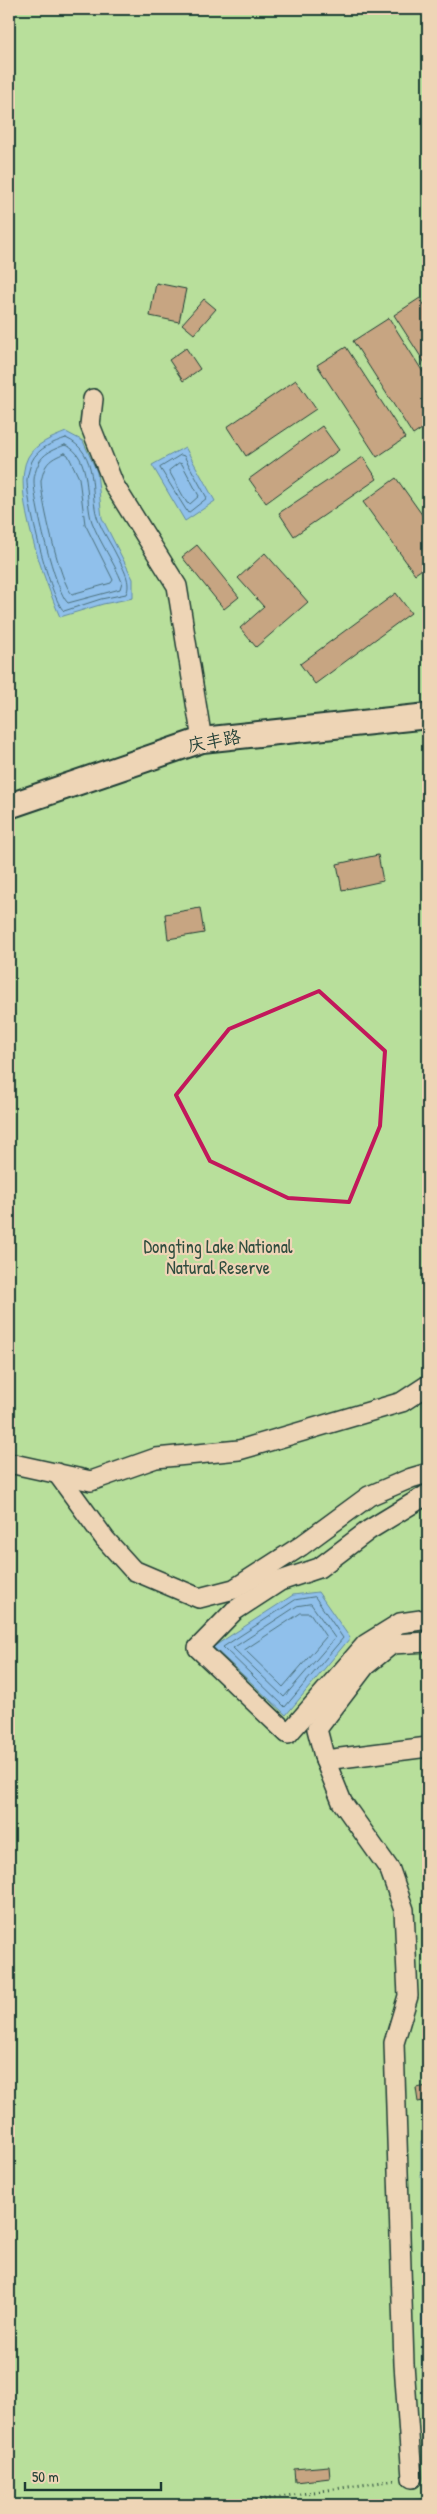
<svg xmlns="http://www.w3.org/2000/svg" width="437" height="2514" font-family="'Patrick Hand','LXGW WenKai TC',sans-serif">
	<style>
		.green { fill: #b8df9b; stroke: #6c8e68 }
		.water { fill: #90c0eb; stroke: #638ca2 }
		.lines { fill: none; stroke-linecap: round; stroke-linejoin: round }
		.shore { stroke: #4c717d; stroke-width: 1 }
		.building { fill: #c7a582; stroke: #1f3d34 }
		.minor-casing { stroke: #1f3d34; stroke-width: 22 }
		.tertiary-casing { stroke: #1f3d34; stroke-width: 28 }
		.path { stroke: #1f3d34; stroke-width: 3; stroke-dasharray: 1 4; stroke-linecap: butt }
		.minor { stroke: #eed5b6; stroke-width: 19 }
		.tertiary { stroke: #eed5b6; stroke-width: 24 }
		.marked { fill: none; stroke: #c2185b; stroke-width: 4; stroke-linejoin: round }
		.labels { text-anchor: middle; stroke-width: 4.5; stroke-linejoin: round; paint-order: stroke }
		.street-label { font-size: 18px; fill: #1f3d34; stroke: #eed5b6 }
		.park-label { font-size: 18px; fill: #2e4d3e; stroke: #eed5b6 }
	</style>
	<rect width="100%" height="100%" fill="#eacead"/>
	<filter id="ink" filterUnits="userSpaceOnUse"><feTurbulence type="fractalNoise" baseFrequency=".02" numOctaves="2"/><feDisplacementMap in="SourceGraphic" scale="10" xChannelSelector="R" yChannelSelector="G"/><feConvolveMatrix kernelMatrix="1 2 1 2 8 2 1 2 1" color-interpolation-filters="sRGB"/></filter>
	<g filter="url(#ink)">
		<rect class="green" x="9" y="9" width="419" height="2496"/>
		<g class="water">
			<path d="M66 432 83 441 97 472 102 518 133 579V598L103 604 60 617C46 584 10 490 28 457 36 443 52 438 66 432Z"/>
			<polygon points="185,447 215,501 185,521 152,465"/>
			<polygon points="318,1592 350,1638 286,1715 213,1647 293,1595"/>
			<polygon points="428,2140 428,2410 422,2410 421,2141"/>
		</g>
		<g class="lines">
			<g class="shore">
				<path d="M66 438C101 454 88 492 98 520 103 533 112 545 118 558 123 568 132 583 126 594L101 599 64 611C50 599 26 499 27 479 28 474 30 466 32 461 38 448 54 442 66 438Z"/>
				<path d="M65 445C93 455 84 501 92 522 100 543 114 562 122 582L120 589 68 603C55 592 33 499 34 480 34 476 36 469 38 465 42 453 55 449 65 445Z"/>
				<path d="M65 453 68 455 79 478 85 524 113 580 111 583 72 594C60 583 41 499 41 481 42 477 44 469 46 466 50 459 58 456 65 453Z"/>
				<polygon points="181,455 184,456 207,498 188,513 160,468"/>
				<polygon points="179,463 182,464 199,496 190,504 187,503 169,471"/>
				<polygon points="315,1597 343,1638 285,1707 223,1647 295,1600"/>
				<polygon points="311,1604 335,1638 284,1697 233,1648 297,1606"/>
				<polygon points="301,1613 310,1613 326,1637 283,1687 245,1650"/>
				<polyline points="428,2145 426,2148 428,2405"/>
			</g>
		</g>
		<g class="building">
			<polygon points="156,283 186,289 179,322 150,316"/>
			<polygon points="420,298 428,311 428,368 394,315"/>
			<polygon points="204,299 216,309 194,334 182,324"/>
			<polygon points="389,318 428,380 428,425 413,435 353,341"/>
			<polygon points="346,347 405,438 377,457 317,365"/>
			<polygon points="186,348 200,369 183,381 169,360"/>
			<polygon points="296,380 316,409 246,456 227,427"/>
			<polygon points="322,426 339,450 266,503 249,479"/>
			<polygon points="363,457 377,479 294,536 279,513"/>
			<polygon points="396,478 428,523 428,565 415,574 363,502"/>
			<polygon points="197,545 239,597 224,609 182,557"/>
			<polygon points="265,553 308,602 256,647 240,628 264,607 238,578"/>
			<polygon points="396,593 411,613 315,684 300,664"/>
			<polygon points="378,855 383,881 342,890 337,864"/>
			<polygon points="200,908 204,933 168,939 165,914"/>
			<polygon points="428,2086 428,2100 418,2102 416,2088"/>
			<polygon points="329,2466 330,2478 295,2482 294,2469"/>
			<polygon points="422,2499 423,2505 386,2505"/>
		</g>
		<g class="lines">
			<g class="minor-casing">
				<g id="minor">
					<polyline points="93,399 90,425 114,485 177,586 202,740"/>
					<polyline points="9,1463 91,1481 156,1458 239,1450 402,1402 428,1385"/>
					<polyline points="57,1473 105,1539 133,1570 199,1598 234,1589 301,1546 369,1496 411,1478 428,1473"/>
					<polyline points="428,1494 369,1530 319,1568 280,1581 234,1611 198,1648 288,1734 366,1644 400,1623 428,1619"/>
					<polyline points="325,1760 428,1747"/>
					<polyline points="412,2478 404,2364 394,2043 408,1996 404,1910 390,1870 342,1802 325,1760 317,1729 365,1666 392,1644 428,1642"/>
				</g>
			</g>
			<g class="tertiary-casing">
				<polyline id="tertiary" points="9,806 202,740 428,716"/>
			</g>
			<polyline class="path" points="225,2505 396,2480"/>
			<use href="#minor" class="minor"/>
			<use href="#tertiary" class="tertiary"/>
		</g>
	</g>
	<path class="marked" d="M319 991 385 1051 380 1126 349 1202 288 1198 210 1161 176 1095 229 1029Z"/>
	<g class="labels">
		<g class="street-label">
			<text transform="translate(214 741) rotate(-10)" y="6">庆丰路</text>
		</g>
		<g class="park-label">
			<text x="218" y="1253">Dongting Lake National<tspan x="218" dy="21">Natural Reserve</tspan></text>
		</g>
	</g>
	<rect width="437" height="2514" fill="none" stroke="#eed5b6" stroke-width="30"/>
	<rect x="15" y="15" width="407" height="2484" fill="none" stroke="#1f3d34" stroke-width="2" filter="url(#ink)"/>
	<path d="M25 2482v8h136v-8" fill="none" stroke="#1f3d34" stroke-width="2.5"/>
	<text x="32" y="2482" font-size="15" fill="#1f3d34" stroke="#eed5b6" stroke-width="4" paint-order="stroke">50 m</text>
</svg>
